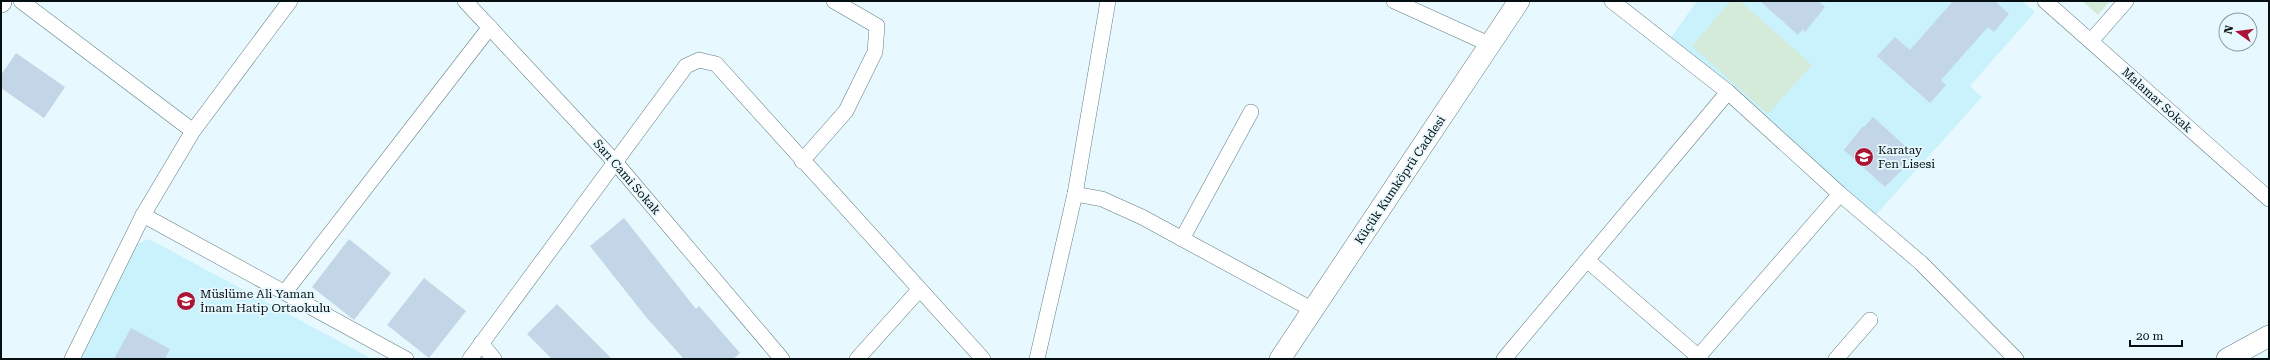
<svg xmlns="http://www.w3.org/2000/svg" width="2270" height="360" font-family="'Roboto Serif',serif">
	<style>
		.built { fill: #caf2fc }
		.green { fill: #d5ebd9 }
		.building { fill: #c3d6e8 }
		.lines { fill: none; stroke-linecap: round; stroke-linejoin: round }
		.street-casing { stroke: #607b82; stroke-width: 16 }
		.secondary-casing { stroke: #607b82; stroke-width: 22 }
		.street { stroke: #fff; stroke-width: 15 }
		.secondary { stroke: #fff; stroke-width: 21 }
		.labels { text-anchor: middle; stroke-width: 3.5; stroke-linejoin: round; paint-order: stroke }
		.street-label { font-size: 12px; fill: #061012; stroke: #e7f9fe }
		.poi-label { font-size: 12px; fill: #061012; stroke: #e7f9fe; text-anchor: start }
	</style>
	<rect width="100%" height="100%" fill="#e7f9fe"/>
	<g class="built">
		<polygon points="1697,1 2022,1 2035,12 1970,86 1982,97 1873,218 1665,46"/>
		<polygon points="149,239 372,359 78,359 137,244"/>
	</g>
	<g class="green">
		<polygon points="1731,1 1740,1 1812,65 1768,114 1692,46"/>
		<polygon points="2082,1 2110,1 2098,15"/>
	</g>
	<g class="building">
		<polygon points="1760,1 1818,1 1825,7 1805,32 1803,29 1798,35"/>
		<polygon points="1953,1 1995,1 2009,14 1994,32 1988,27 1941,80 1946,85 1930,103 1877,56 1895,37 1910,50"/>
		<polygon points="16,53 65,87 44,118 1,88 1,75"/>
		<polygon points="1873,117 1914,154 1905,164 1907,165 1885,187 1844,150 1863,126 1864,127"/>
		<polygon points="624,218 696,309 699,306 740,353 733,359 684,359 646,317 590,246"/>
		<polygon points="349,239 391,273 354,320 312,287"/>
		<polygon points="424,278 466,311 429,358 387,325"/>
		<polygon points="557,304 612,359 552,359 527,334"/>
		<polygon points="131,328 170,349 165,359 114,359"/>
	</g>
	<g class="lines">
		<g class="street-casing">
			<g id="street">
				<polyline points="21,1 193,131"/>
				<polyline points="465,1 615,162 782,359"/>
				<polyline points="1394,1 1491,45"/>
				<polyline points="1612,1 1728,92 1840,194 1921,263 2016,359"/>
				<polyline points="2045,1 2269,199"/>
				<polyline points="2091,41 2126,1"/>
				<polyline points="802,161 846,111 875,52 877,26 834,1"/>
				<polyline points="1075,194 1102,199 1142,217 1313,310"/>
				<polyline points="143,215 406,359"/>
				<polyline points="1182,239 1251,112"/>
				<polyline points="1587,260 1701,359"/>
				<polyline points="285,292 490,27"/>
				<polyline points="481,343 494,359"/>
				<polyline points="1698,357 1840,194"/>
				<polyline points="72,359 143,215 193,131 290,1"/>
				<polyline points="470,359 686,66 699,60 716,64 983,359"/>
				<polyline points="857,359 919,290"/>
				<polyline points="1037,359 1075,194 1108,1"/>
				<polyline points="1504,359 1728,92"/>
				<polyline points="1836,359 1870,320"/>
			</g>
		</g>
		<g class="secondary-casing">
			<g id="secondary">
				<polyline points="1,2 1,1"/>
				<polyline points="1280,359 1519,1"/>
				<polyline points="2227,359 2269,336"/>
			</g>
		</g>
		<use href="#street" class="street"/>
		<use href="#secondary" class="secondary"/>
	</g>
	<defs>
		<g id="school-disc" transform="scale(1)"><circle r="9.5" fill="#ab1535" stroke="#e7f9fe"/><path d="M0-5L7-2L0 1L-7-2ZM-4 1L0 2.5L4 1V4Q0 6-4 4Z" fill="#fff"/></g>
	</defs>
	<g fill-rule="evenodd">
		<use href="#school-disc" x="1864" y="157"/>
		<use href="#school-disc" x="186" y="301"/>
	</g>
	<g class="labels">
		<g class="street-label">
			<text transform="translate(2157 100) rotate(42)" y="4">Malamar Sokak</text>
			<text transform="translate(627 177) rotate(49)" y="4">Sarı Cami Sokak</text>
			<text transform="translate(1400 180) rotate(-56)" y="4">Küçük Kumköprü Caddesi</text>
		</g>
		<g class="poi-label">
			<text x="1878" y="154">Karatay<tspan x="1878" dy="14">Fen Lisesi</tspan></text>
			<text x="200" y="298">Müslüme Ali Yaman<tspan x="200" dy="14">İmam Hatip Ortaokulu</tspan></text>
		</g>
	</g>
	<rect width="2270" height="360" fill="none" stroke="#061012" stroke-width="4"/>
	<g transform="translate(2238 32) rotate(284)"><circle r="19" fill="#e7f9fe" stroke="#8d9ca0"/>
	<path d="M0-3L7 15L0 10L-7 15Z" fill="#ab1535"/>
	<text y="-6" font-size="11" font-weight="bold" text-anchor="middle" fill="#061012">N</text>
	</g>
	<path d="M2130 340v6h52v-6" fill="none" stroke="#061012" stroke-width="2"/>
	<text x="2136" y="340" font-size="12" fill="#061012" stroke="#e7f9fe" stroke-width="3" paint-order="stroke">20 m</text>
</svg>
